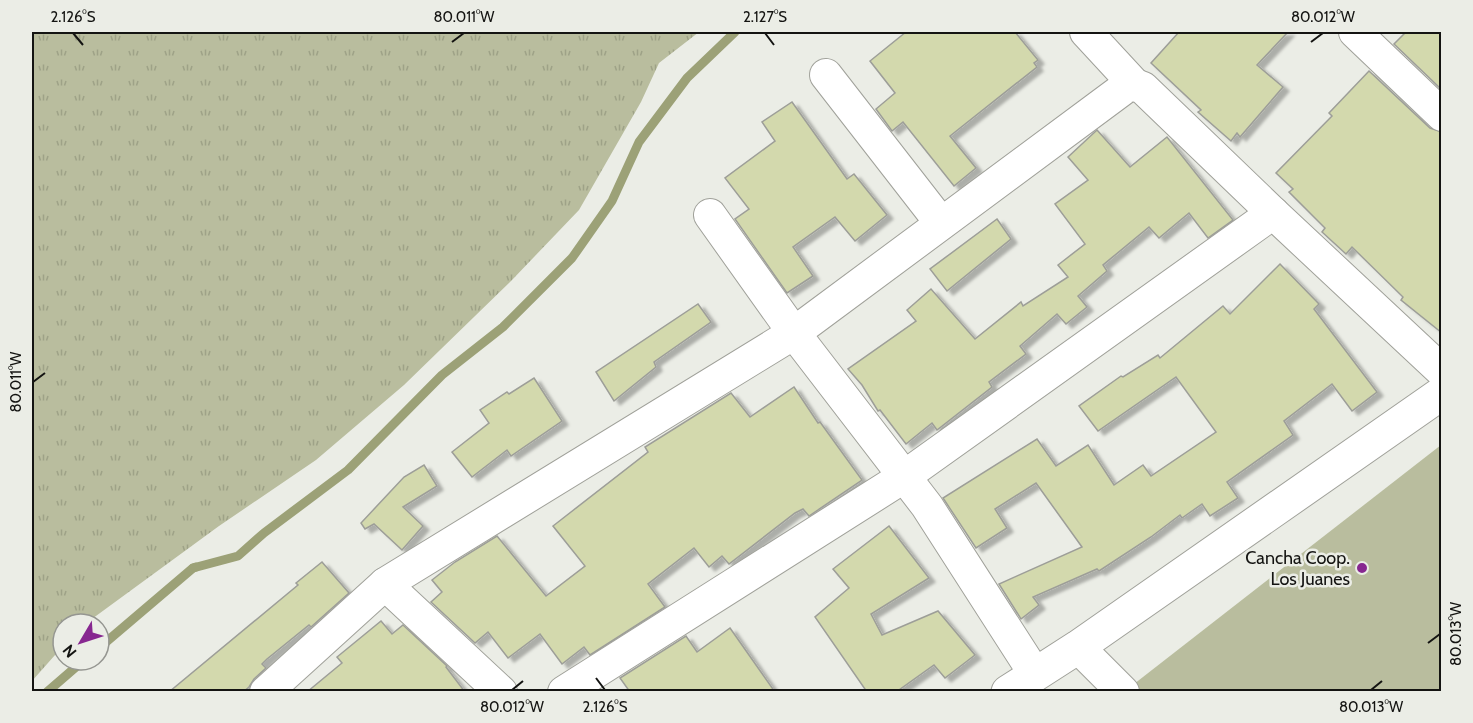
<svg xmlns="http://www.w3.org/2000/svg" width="1473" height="723" font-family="Cabin,sans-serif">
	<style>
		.grass { fill: url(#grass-tufts) }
		.pitch { fill: #b9bd9e }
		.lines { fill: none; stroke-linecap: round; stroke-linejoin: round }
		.stream { stroke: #9ca177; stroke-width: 9 }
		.building { fill: #d3d9ad; stroke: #9d9e98; stroke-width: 1.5; filter: url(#shadow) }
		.minor-casing { stroke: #a0a19a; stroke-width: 34 }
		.tertiary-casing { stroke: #a0a19a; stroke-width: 35 }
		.minor { stroke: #fff; stroke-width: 32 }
		.tertiary { stroke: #fff; stroke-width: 33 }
		.ticks { fill: none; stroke: #141412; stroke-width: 2 }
		.poi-dot { fill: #872790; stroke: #ebede6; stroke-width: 2 }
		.labels { text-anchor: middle; stroke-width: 5; stroke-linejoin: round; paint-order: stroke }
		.poi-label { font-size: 18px; fill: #141412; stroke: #ebede6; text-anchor: end }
		.neatline { fill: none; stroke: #141412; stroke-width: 2 }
		.ticks-label { font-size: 15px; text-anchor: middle; fill: #141412 }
	</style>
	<defs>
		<pattern id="grass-tufts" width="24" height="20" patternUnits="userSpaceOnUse" patternTransform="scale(1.5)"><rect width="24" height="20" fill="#b9bd9e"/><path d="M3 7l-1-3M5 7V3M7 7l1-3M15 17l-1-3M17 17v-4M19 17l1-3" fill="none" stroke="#9ea287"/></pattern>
		<filter id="shadow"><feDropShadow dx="6" dy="4" stdDeviation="1.5" flood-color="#0004"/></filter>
	</defs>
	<rect width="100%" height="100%" fill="#ebede6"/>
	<polygon class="grass" points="32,32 699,32 659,63 641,102 579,210 512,280 404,385 316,460 219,526 85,624 63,624 63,646 32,681"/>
	<polygon class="pitch" points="1441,445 1441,691 1125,691"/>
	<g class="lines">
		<g class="stream">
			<polyline points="193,568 238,556 264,533 348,470 442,375 503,327 572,258 612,201 639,142 687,78 735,32"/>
			<polyline points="99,648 193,568 196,567"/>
			<polyline points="47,692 84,660"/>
		</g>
	</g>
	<g class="building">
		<polygon points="906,32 1015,32 1038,60 1034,63 1037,67 950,136 976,168 954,186 903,122 892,131 876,109 895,93 870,61"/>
		<polygon points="1179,32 1288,32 1257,65 1283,87 1240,137 1237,133 1231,141 1198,112 1201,110 1151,63"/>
		<polygon points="1406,32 1442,32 1442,90 1394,44"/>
		<polygon points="1369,71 1430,128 1442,132 1442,333 1401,300 1403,297 1352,247 1346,254 1322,232 1325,228 1289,192 1293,189 1276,173 1332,116 1329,113"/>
		<polygon points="792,102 847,179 854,174 887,215 855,241 835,217 793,247 813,276 787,293 735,219 749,209 725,178 775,141 762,122"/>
		<polygon points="1097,130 1130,167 1167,137 1233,220 1208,238 1189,213 1159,238 1149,227 1103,265 1107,271 1078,296 1087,307 1066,324 1057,314 1020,346 1026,354 989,382 992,387 937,430 932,423 906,444 880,410 878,411 862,385 848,369 916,321 907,310 931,289 975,339 1021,302 1023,306 1068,277 1058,265 1085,244 1055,204 1088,180 1068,157"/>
		<polygon points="997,219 1011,239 947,291 930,269"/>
		<polygon points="1280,264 1319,304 1314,309 1377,392 1352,411 1332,384 1284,421 1293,435 1227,482 1238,498 1210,516 1202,504 1182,518 1180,515 1151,537 1099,571 1097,569 1033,597 1039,605 1021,619 999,584 1082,547 1036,483 995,509 1007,528 976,548 943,498 1037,439 1056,466 1088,445 1114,485 1143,465 1151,476 1216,432 1176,377 1098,431 1079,406 1121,376 1123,377 1158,355 1160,358 1223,306 1230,314"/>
		<polygon points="698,304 711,322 654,362 656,367 614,401 596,372"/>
		<polygon points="534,378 562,421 511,456 507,450 472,477 452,452 489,423 480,410 507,392 509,394"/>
		<polygon points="794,387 818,423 820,422 862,480 809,516 803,509 795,513 729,564 722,556 709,567 694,548 648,584 665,607 590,655 584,647 562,664 540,634 508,658 488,632 475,643 431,602 442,592 432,580 455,562 497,536 546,596 585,566 553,526 648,452 645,447 731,393 750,417"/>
		<polygon points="424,465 437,486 403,507 423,526 402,550 374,524 365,529 361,523 404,477"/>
		<polygon points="889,526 929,578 871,614 882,635 938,611 975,655 945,678 934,665 896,692 867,692 815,617 849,588 833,569"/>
		<polygon points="322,562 349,593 311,627 309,625 267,659 262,664 266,668 254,679 249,687 243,692 169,692 298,585 296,583"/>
		<polygon points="381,621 392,634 403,625 447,666 446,667 465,692 307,692 342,663 337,657"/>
		<polygon points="730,628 775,692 630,692 620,678 686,636 697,652"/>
	</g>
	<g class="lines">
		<g class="minor-casing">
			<g id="minor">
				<polyline points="1086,32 1135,85"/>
				<polyline points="1355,32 1442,115"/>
				<polyline points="826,75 941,223"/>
				<polyline points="710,215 794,333 927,506 1035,674"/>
				<polyline points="385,584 501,692"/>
				<polyline points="1078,647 1123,692"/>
				<polyline points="266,692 385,584 794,333 1127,86 1135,85 1143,88 1273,213 1442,371"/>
				<polyline points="564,692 905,476 1273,213"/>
			</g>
		</g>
		<g class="tertiary-casing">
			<polyline id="tertiary" points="1008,692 1078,647 1442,393"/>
		</g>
		<use href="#minor" class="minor"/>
		<use href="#tertiary" class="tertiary"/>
	</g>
	<path class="ticks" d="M73 33 83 45M765 33 774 45M452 42 464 33M1311 42 1323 33M33 382 45 373M1428 643 1440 634M596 678 605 690M512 690 523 681M1371 690 1382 681"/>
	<circle class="poi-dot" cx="1362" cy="568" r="6"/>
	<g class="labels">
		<g class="poi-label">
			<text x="1350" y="564">Cancha Coop.<tspan x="1350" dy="21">Los Juanes</tspan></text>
		</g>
	</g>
	<rect width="1473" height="723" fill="none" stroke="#ebede6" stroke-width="66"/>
	<g transform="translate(81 642) rotate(231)"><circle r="28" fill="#ebede6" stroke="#959691" stroke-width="1.5"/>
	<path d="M0-4.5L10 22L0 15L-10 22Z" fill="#872790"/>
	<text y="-9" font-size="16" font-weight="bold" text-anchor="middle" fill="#141412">N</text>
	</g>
	<rect x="33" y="33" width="1407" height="657" class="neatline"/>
	<g class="ticks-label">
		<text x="73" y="22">2.126°S</text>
		<text x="464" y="22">80.011°W</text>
		<text x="765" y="22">2.127°S</text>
		<text x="1323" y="22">80.012°W</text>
		<text transform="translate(16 382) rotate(-90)" y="5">80.011°W</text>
		<text transform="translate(1456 634) rotate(-90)" y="5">80.013°W</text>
		<text x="512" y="712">80.012°W</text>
		<text x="605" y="712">2.126°S</text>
		<text x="1371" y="712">80.013°W</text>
	</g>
</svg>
